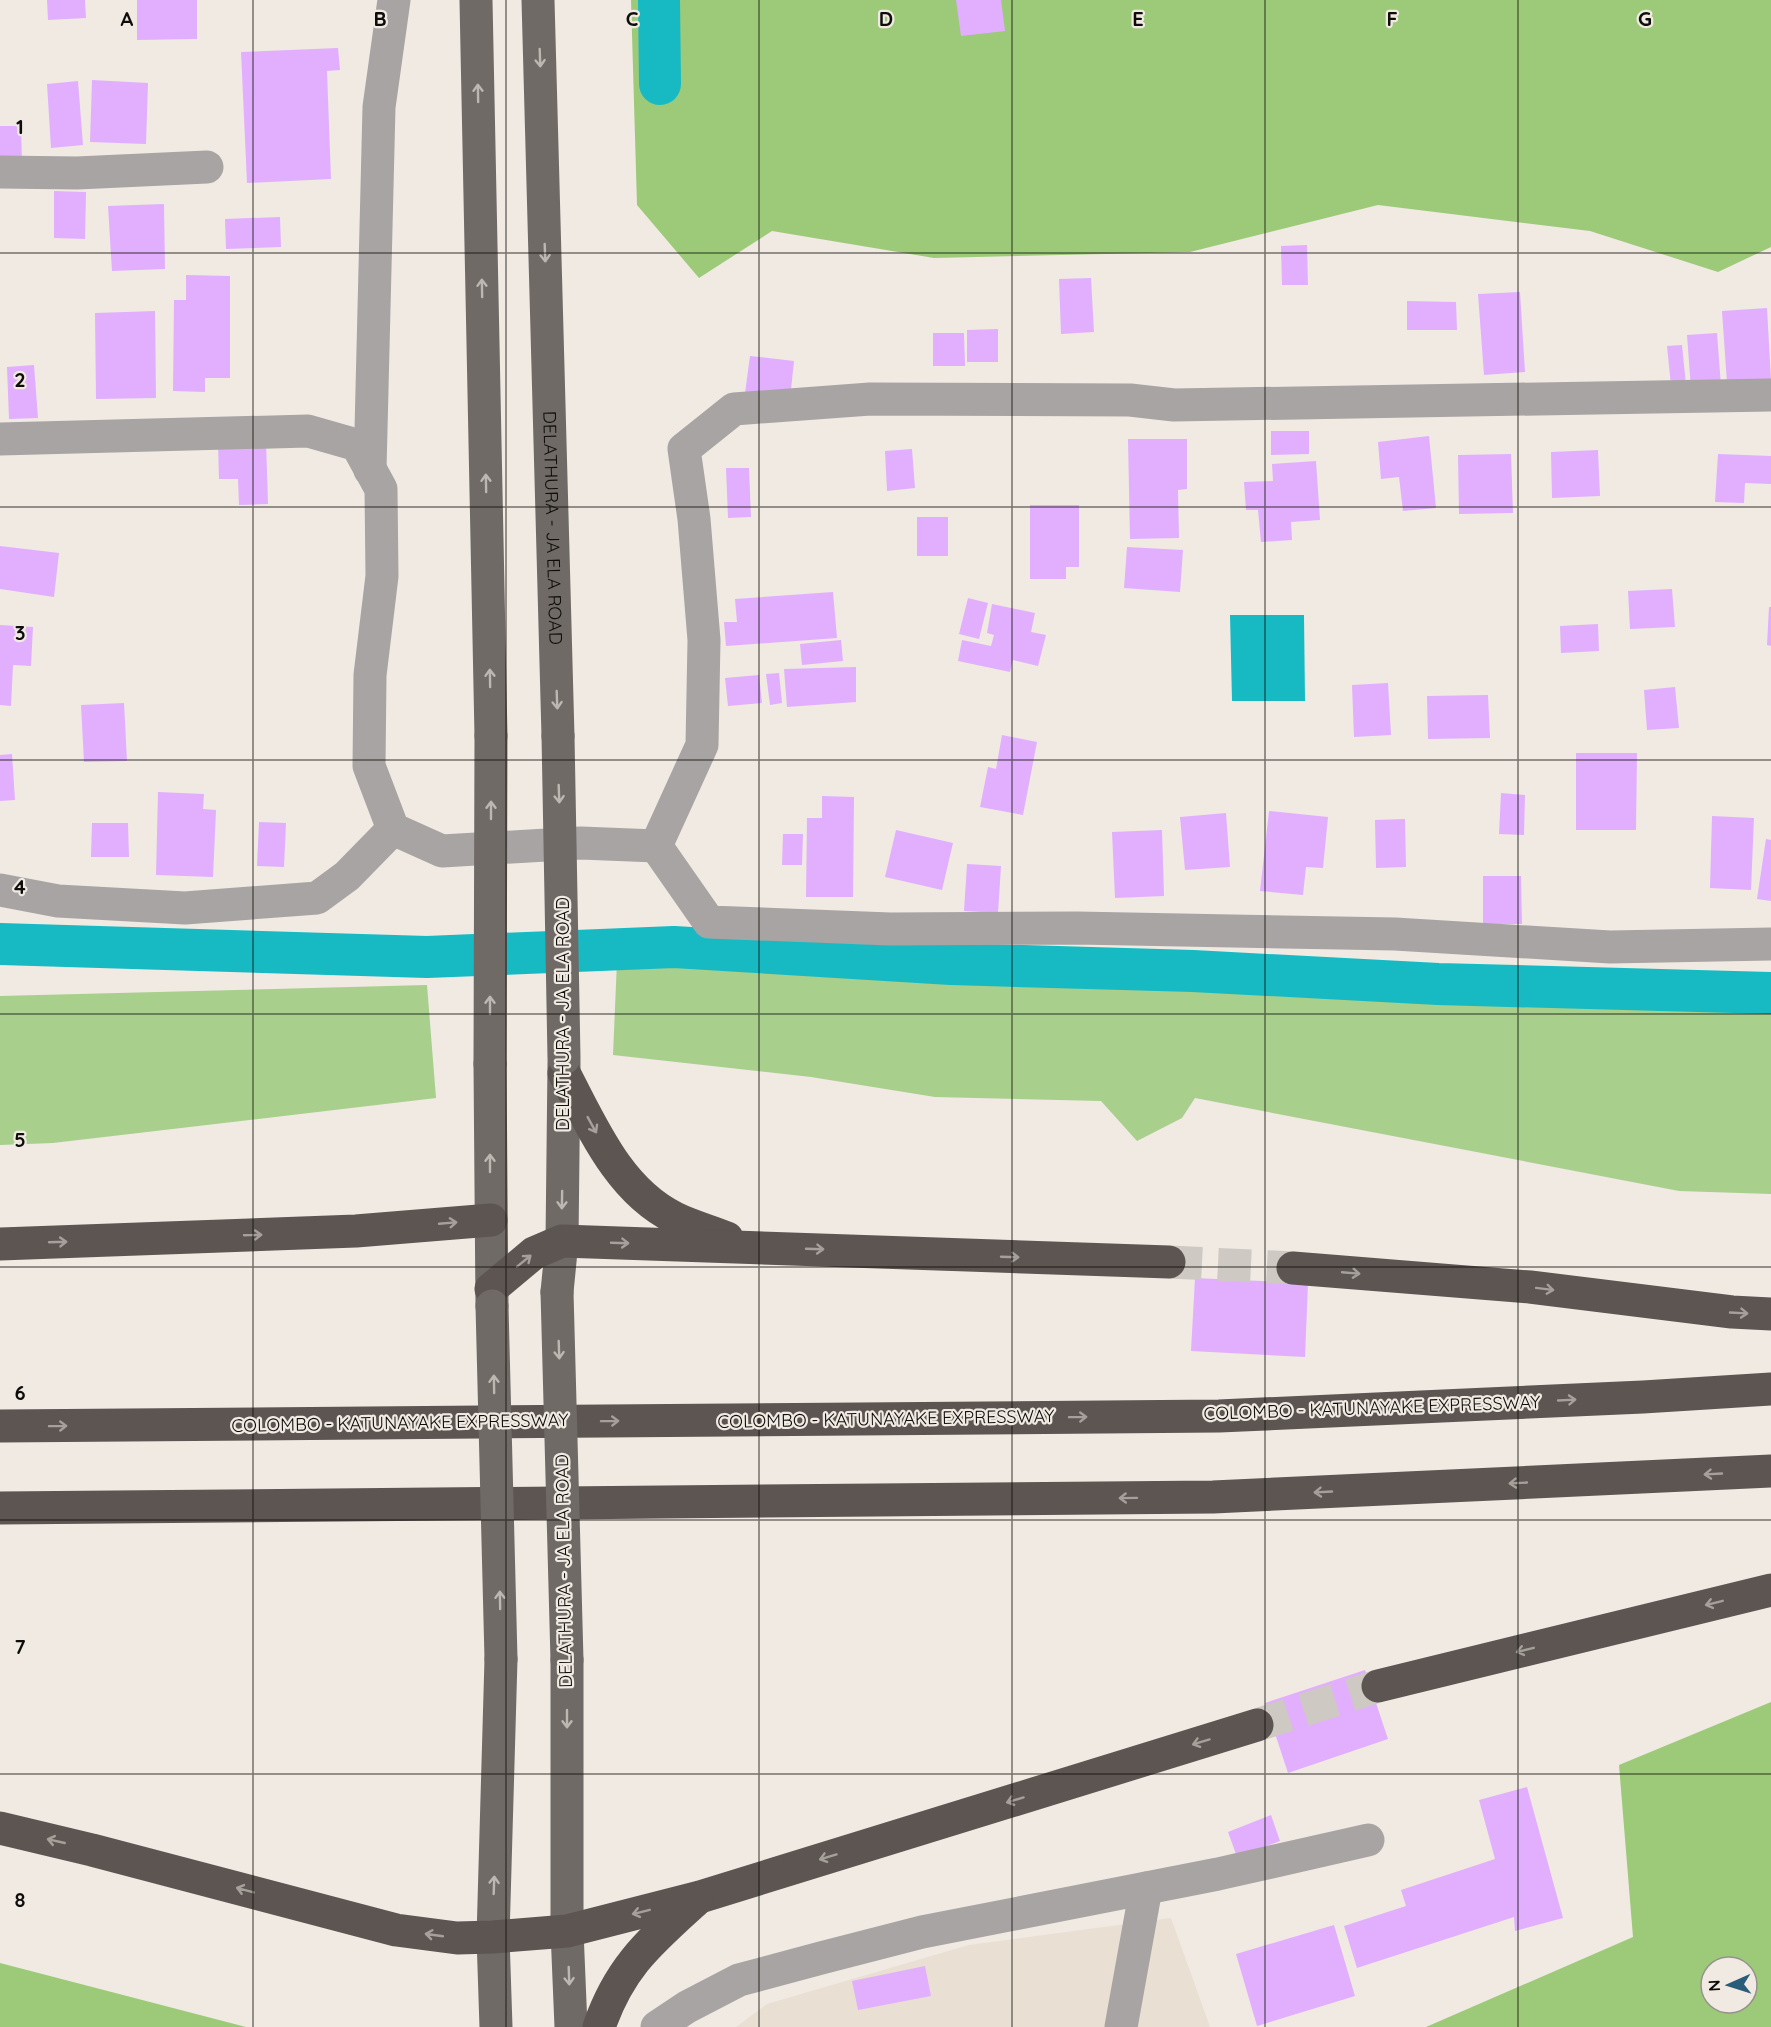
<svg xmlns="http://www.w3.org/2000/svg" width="1771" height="2027" font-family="Quicksand,sans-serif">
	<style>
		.built { fill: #e9dfd2 }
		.green { fill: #a8cf8c }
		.forest { fill: #9cca79; fill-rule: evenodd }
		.water { fill: #17bac2 }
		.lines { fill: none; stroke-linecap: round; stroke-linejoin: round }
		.canal { stroke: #17bac2; stroke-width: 42 }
		.building { fill: #e1affe }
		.highway-tunnel { stroke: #cec9c2; stroke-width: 33; stroke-dasharray: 33 16; stroke-linecap: butt }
		.minor { stroke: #a8a4a3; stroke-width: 33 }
		.major { stroke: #706a67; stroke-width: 33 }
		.highway { stroke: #5c5552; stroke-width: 33 }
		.major-bridge { stroke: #706a67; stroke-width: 33 }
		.oneway { stroke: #bdb7b1 }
		.oneway2 { stroke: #a6a09a }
		.grid { fill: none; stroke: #0e0d0a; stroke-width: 1.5; stroke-opacity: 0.55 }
		.labels { text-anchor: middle; stroke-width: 4.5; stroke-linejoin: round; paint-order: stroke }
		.street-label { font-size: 18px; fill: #0e0d0a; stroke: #f0eae3 }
		.grid-label { font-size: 20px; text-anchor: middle; font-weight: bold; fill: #0e0d0a; stroke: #f0eae3; stroke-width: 4.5; stroke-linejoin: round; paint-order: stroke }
	</style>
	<rect width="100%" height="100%" fill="#f0eae3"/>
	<polygon class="built" points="1171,1918 1210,2027 736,2027 767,2004 969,1945"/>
	<g class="green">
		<polygon points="617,961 1026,985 1381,995 1771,1012 1771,1194 1679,1191 1195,1098 1182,1118 1137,1141 1101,1101 935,1097 811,1077 613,1055"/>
		<polygon points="427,985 436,1098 53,1143 0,1145 0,996"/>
	</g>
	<g class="forest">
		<polygon points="631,0 1771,0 1771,247 1718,272 1590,231 1378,205 1190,252 934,258 772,231 699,278 637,205"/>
		<path d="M1771 1702V2027H1426L1633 1937 1619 1765ZM1711 1967H1747V2003H1711Z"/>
		<polygon points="0,1963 246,2027 0,2027"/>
	</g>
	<polygon class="water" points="1230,615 1304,615 1305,701 1232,701"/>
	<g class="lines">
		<g class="canal">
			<polyline points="659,0 660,84"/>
			<polyline points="0,944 427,957 674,947 951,964 1193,971 1438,984 1771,993"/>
		</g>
	</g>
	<g class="building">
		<polygon points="47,0 85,0 86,18 48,20"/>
		<polygon points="137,0 197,0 197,39 137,40"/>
		<polygon points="956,0 1001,0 1005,31 961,36"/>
		<polygon points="338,48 340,70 327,71 331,179 247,183 241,52"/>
		<polygon points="92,80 148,83 146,144 90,142"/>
		<polygon points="78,81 83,145 51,148 47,84"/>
		<polygon points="0,126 21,126 22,163 0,164"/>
		<polygon points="54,191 86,192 85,239 54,238"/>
		<polygon points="164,204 165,269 112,271 108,206"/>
		<polygon points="280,217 281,247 226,249 225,219"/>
		<polygon points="1307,245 1308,285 1282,285 1281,246"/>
		<polygon points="186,275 230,276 230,378 205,378 205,392 173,391 174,300 186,300"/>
		<polygon points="1091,278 1094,332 1061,334 1059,279"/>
		<polygon points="1520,292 1525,372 1484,375 1478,294"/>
		<polygon points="1407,301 1456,302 1457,330 1407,330"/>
		<polygon points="1767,308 1771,380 1727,383 1722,311"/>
		<polygon points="155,311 156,398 96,399 95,313"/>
		<polygon points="998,329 998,362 967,362 967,330"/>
		<polygon points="933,333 964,333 965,366 933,366"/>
		<polygon points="1717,333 1721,386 1691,389 1687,335"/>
		<polygon points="1682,345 1686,385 1671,386 1667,346"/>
		<polygon points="750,356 794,361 790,399 745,393"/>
		<polygon points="34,365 38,418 9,419 7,367"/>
		<polygon points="1271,431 1309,431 1309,454 1271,455"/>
		<polygon points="1429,436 1436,508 1403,511 1399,477 1381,479 1378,442"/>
		<polygon points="1128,439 1187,439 1187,489 1178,490 1179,538 1130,539"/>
		<polygon points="266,441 268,504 239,505 238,479 219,479 218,443"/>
		<polygon points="912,449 915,488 887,491 885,451"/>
		<polygon points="1598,450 1600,496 1552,498 1551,452"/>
		<polygon points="1511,454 1513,513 1459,514 1458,455"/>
		<polygon points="1718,454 1771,456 1771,484 1745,483 1744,503 1715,502"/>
		<polygon points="1316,461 1320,520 1291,522 1292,540 1261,542 1258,510 1246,510 1244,482 1273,481 1272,464"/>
		<polygon points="726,468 749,468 751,517 728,518"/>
		<polygon points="1030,505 1079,505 1079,567 1066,567 1066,579 1030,579"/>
		<rect x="917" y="517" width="31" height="39"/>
		<polygon points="0,546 59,553 54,597 0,589"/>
		<polygon points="1127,547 1183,550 1180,592 1124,588"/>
		<polygon points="1672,589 1675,627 1630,629 1628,591"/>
		<polygon points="833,592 837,638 726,646 724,622 737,622 735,599"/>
		<polygon points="968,598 988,603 979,639 959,634"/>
		<polygon points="992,604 1035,613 1031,632 1046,635 1038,666 1013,660 1010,672 958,661 962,640 991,646 994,635 987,633"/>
		<polygon points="1769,607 1771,607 1771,646 1767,645"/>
		<polygon points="1598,624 1599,651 1561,653 1560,626"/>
		<polygon points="0,625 33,627 31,666 13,665 11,706 0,705"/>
		<polygon points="841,640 843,661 802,665 800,644"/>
		<polygon points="856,667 856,702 787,707 784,669"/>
		<polygon points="779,673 782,703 770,705 766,674"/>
		<polygon points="759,675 762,703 728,706 725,678"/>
		<polygon points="1388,683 1391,735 1354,737 1352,685"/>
		<polygon points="1675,687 1679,728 1647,730 1644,690"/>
		<polygon points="1488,695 1490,738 1428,739 1427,696"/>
		<polygon points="124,703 127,761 84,762 81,705"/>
		<polygon points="1002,735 1037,742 1023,815 980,807 988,767 996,769"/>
		<polygon points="1576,753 1637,753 1636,830 1576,830"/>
		<polygon points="12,754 15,800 0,801 0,755"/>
		<polygon points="158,792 204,794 203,809 216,810 213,877 156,875"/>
		<polygon points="1501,793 1525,795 1524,835 1499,834"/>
		<polygon points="822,796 854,797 853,897 806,897 807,818 822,818"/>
		<polygon points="1269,811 1328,817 1323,868 1306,867 1303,895 1260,891"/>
		<polygon points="1226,813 1230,867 1185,870 1180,817"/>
		<polygon points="1712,816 1754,818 1751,890 1710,888"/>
		<polygon points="1405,819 1406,867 1376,868 1375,820"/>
		<polygon points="259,822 286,823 284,867 257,866"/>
		<polygon points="92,823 128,823 129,857 91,857"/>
		<polygon points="896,830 953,843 942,890 885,877"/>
		<polygon points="1162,830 1164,896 1115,898 1112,832"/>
		<polygon points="783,834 803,834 802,865 782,865"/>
		<polygon points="1766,839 1771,840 1771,901 1757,899"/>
		<polygon points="967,864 1001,866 998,913 964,911"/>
		<polygon points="1483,876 1521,876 1522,924 1483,924"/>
		<polygon points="1195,1278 1308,1283 1305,1357 1191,1351"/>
		<polygon points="1365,1670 1388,1739 1288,1773 1265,1703"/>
		<polygon points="1527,1787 1563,1918 1515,1931 1514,1917 1357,1968 1344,1926 1406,1906 1401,1890 1495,1859 1479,1800"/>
		<polygon points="1271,1815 1280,1841 1237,1857 1228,1832"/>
		<polygon points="1334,1925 1355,1996 1257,2026 1236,1954"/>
		<polygon points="925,1966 931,1996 858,2010 852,1981"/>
	</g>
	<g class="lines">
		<g class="highway-tunnel">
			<polyline points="1169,1262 1293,1268"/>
			<polyline points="1257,1725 1378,1686"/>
		</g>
		<g class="minor">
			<polyline points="0,172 77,173 207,167"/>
			<polyline points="0,439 308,431 357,445 381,489 382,576 370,675 369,766 393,829 442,851 581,843 656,846 702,745 704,640 694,519 684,449 734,409 870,399 1130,400 1174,405 1771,395"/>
			<polyline points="370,470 379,107 394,0"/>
			<polyline points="656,846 709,922 890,929 1077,928 1395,934 1610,947 1771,944"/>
			<polyline points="0,890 58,901 185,908 317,898 347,876 393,829"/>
			<polyline points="657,2027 687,2007 739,1980 821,1958 922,1932 1218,1874 1368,1840"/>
			<polyline points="1121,2027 1146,1888"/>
		</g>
		<g class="major">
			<polyline points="476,0 491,736"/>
			<path id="s1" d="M538 0 558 736"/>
			<polyline points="490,1064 492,1306"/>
			<polyline points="557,1292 562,1241 564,1063"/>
			<polyline points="567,1660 567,1931 571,2027"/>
			<polyline points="496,2027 493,1937 501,1659"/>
		</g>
		<g class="highway">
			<path d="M564 1073C592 1126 618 1190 675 1218 691 1226 710 1231 727 1238"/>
			<polyline points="0,1244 356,1231 491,1220"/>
			<polyline points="1293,1268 1530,1287 1732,1312 1771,1314"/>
			<polyline points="491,1289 534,1253 562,1241 1169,1262"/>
			<polyline points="0,1426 1219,1416 1643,1397 1771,1389"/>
			<polyline points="0,1508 1213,1497 1771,1471"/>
			<polyline points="1378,1686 1771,1590"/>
			<polyline points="0,1828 92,1850 396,1930 457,1938 493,1937 567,1931 700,1897 1257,1725"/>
			<path d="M599 2027C620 1966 650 1942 696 1900"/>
		</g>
		<g class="major-bridge">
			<polyline points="558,736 564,1058"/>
			<polyline points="490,1064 491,736"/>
			<polyline points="557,1292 567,1660"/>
			<polyline points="492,1306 501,1659"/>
		</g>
	</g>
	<defs><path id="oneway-shaft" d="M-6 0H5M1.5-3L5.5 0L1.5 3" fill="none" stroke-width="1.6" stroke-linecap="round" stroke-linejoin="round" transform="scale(1.5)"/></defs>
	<g class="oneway">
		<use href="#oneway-shaft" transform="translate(540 58) rotate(88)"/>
		<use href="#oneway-shaft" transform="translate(478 93) rotate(-91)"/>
		<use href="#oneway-shaft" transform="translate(545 253) rotate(88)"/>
		<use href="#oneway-shaft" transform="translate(482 288) rotate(-91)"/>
		<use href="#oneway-shaft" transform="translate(486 483) rotate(-91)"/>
		<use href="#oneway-shaft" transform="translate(490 678) rotate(-91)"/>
		<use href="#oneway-shaft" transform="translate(557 700) rotate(88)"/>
		<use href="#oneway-shaft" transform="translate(559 794) rotate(88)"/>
		<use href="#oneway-shaft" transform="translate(491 810) rotate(-90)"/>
		<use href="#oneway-shaft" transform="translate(490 1005) rotate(-90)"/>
		<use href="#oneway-shaft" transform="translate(490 1163) rotate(-90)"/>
		<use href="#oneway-shaft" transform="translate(562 1200) rotate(91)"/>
		<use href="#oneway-shaft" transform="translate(559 1350) rotate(88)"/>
		<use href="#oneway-shaft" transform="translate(494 1384) rotate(-91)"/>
		<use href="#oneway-shaft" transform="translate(500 1600) rotate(-91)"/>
		<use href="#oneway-shaft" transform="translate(567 1719) rotate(90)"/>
		<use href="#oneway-shaft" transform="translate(494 1885) rotate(-88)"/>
		<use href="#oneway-shaft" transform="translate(569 1976) rotate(88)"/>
	</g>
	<g class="oneway2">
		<use href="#oneway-shaft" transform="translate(592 1125) rotate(61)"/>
		<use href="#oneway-shaft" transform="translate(448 1223) rotate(-5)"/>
		<use href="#oneway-shaft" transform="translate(253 1235) rotate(-2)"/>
		<use href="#oneway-shaft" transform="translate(58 1242) rotate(-2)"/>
		<use href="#oneway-shaft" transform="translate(620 1243) rotate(2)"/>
		<use href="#oneway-shaft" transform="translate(815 1249) rotate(2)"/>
		<use href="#oneway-shaft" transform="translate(1010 1257) rotate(2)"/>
		<use href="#oneway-shaft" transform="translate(524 1261) rotate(-39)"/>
		<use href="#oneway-shaft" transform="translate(1351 1273) rotate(5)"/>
		<use href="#oneway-shaft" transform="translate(1545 1289) rotate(7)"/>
		<use href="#oneway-shaft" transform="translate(1739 1313) rotate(3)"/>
		<use href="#oneway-shaft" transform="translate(1567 1400) rotate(-3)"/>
		<use href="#oneway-shaft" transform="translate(1078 1417) rotate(-1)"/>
		<use href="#oneway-shaft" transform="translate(610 1421) rotate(-1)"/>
		<use href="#oneway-shaft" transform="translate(58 1426) rotate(-1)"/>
		<use href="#oneway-shaft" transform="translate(1713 1474) rotate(177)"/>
		<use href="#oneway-shaft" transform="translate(1518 1483) rotate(177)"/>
		<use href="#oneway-shaft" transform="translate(1323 1492) rotate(177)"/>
		<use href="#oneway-shaft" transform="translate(1128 1498) rotate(179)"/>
		<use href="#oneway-shaft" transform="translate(1714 1603) rotate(166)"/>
		<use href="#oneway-shaft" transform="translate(1525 1650) rotate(166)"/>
		<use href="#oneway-shaft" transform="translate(1201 1742) rotate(163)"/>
		<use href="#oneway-shaft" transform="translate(1015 1800) rotate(163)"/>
		<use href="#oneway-shaft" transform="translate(56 1841) rotate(-167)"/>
		<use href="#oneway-shaft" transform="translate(828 1857) rotate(163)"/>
		<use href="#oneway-shaft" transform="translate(245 1890) rotate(-165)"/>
		<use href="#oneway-shaft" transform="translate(641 1912) rotate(166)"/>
		<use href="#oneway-shaft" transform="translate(434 1935) rotate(-172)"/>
	</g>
	<path class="grid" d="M253 0V2027M506 0V2027M759 0V2027M1012 0V2027M1265 0V2027M1518 0V2027M0 253H1771M0 507H1771M0 760H1771M0 1014H1771M0 1267H1771M0 1520H1771M0 1774H1771"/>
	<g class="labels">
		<g class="street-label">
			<text dy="6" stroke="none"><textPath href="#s1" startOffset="528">DELATHURA - JA ELA ROAD</textPath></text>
			<text transform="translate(563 1014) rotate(-90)" y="6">DELATHURA - JA ELA ROAD</text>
			<text transform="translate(1372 1408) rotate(-2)" y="6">COLOMBO - KATUNAYAKE EXPRESSWAY</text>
			<text transform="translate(886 1419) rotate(-1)" y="6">COLOMBO - KATUNAYAKE EXPRESSWAY</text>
			<text transform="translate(400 1423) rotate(-1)" y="6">COLOMBO - KATUNAYAKE EXPRESSWAY</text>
			<text transform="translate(564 1571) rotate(-91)" y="6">DELATHURA - JA ELA ROAD</text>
		</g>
	</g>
	<g class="grid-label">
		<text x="127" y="26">A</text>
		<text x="380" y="26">B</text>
		<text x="632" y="26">C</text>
		<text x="886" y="26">D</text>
		<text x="1138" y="26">E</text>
		<text x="1392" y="26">F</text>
		<text x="1645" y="26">G</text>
		<text x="20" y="134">1</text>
		<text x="20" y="387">2</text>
		<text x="20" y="640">3</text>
		<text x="20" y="894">4</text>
		<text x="20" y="1147">5</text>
		<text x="20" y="1400">6</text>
		<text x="20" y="1654">7</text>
		<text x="20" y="1907">8</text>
	</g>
	<g transform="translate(1729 1985) rotate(267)"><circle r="28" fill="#f0eae3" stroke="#96928c" stroke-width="1.5"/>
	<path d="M0-4.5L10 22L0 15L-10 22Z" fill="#295d7a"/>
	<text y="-9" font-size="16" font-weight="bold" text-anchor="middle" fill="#0e0d0a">N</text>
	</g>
</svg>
